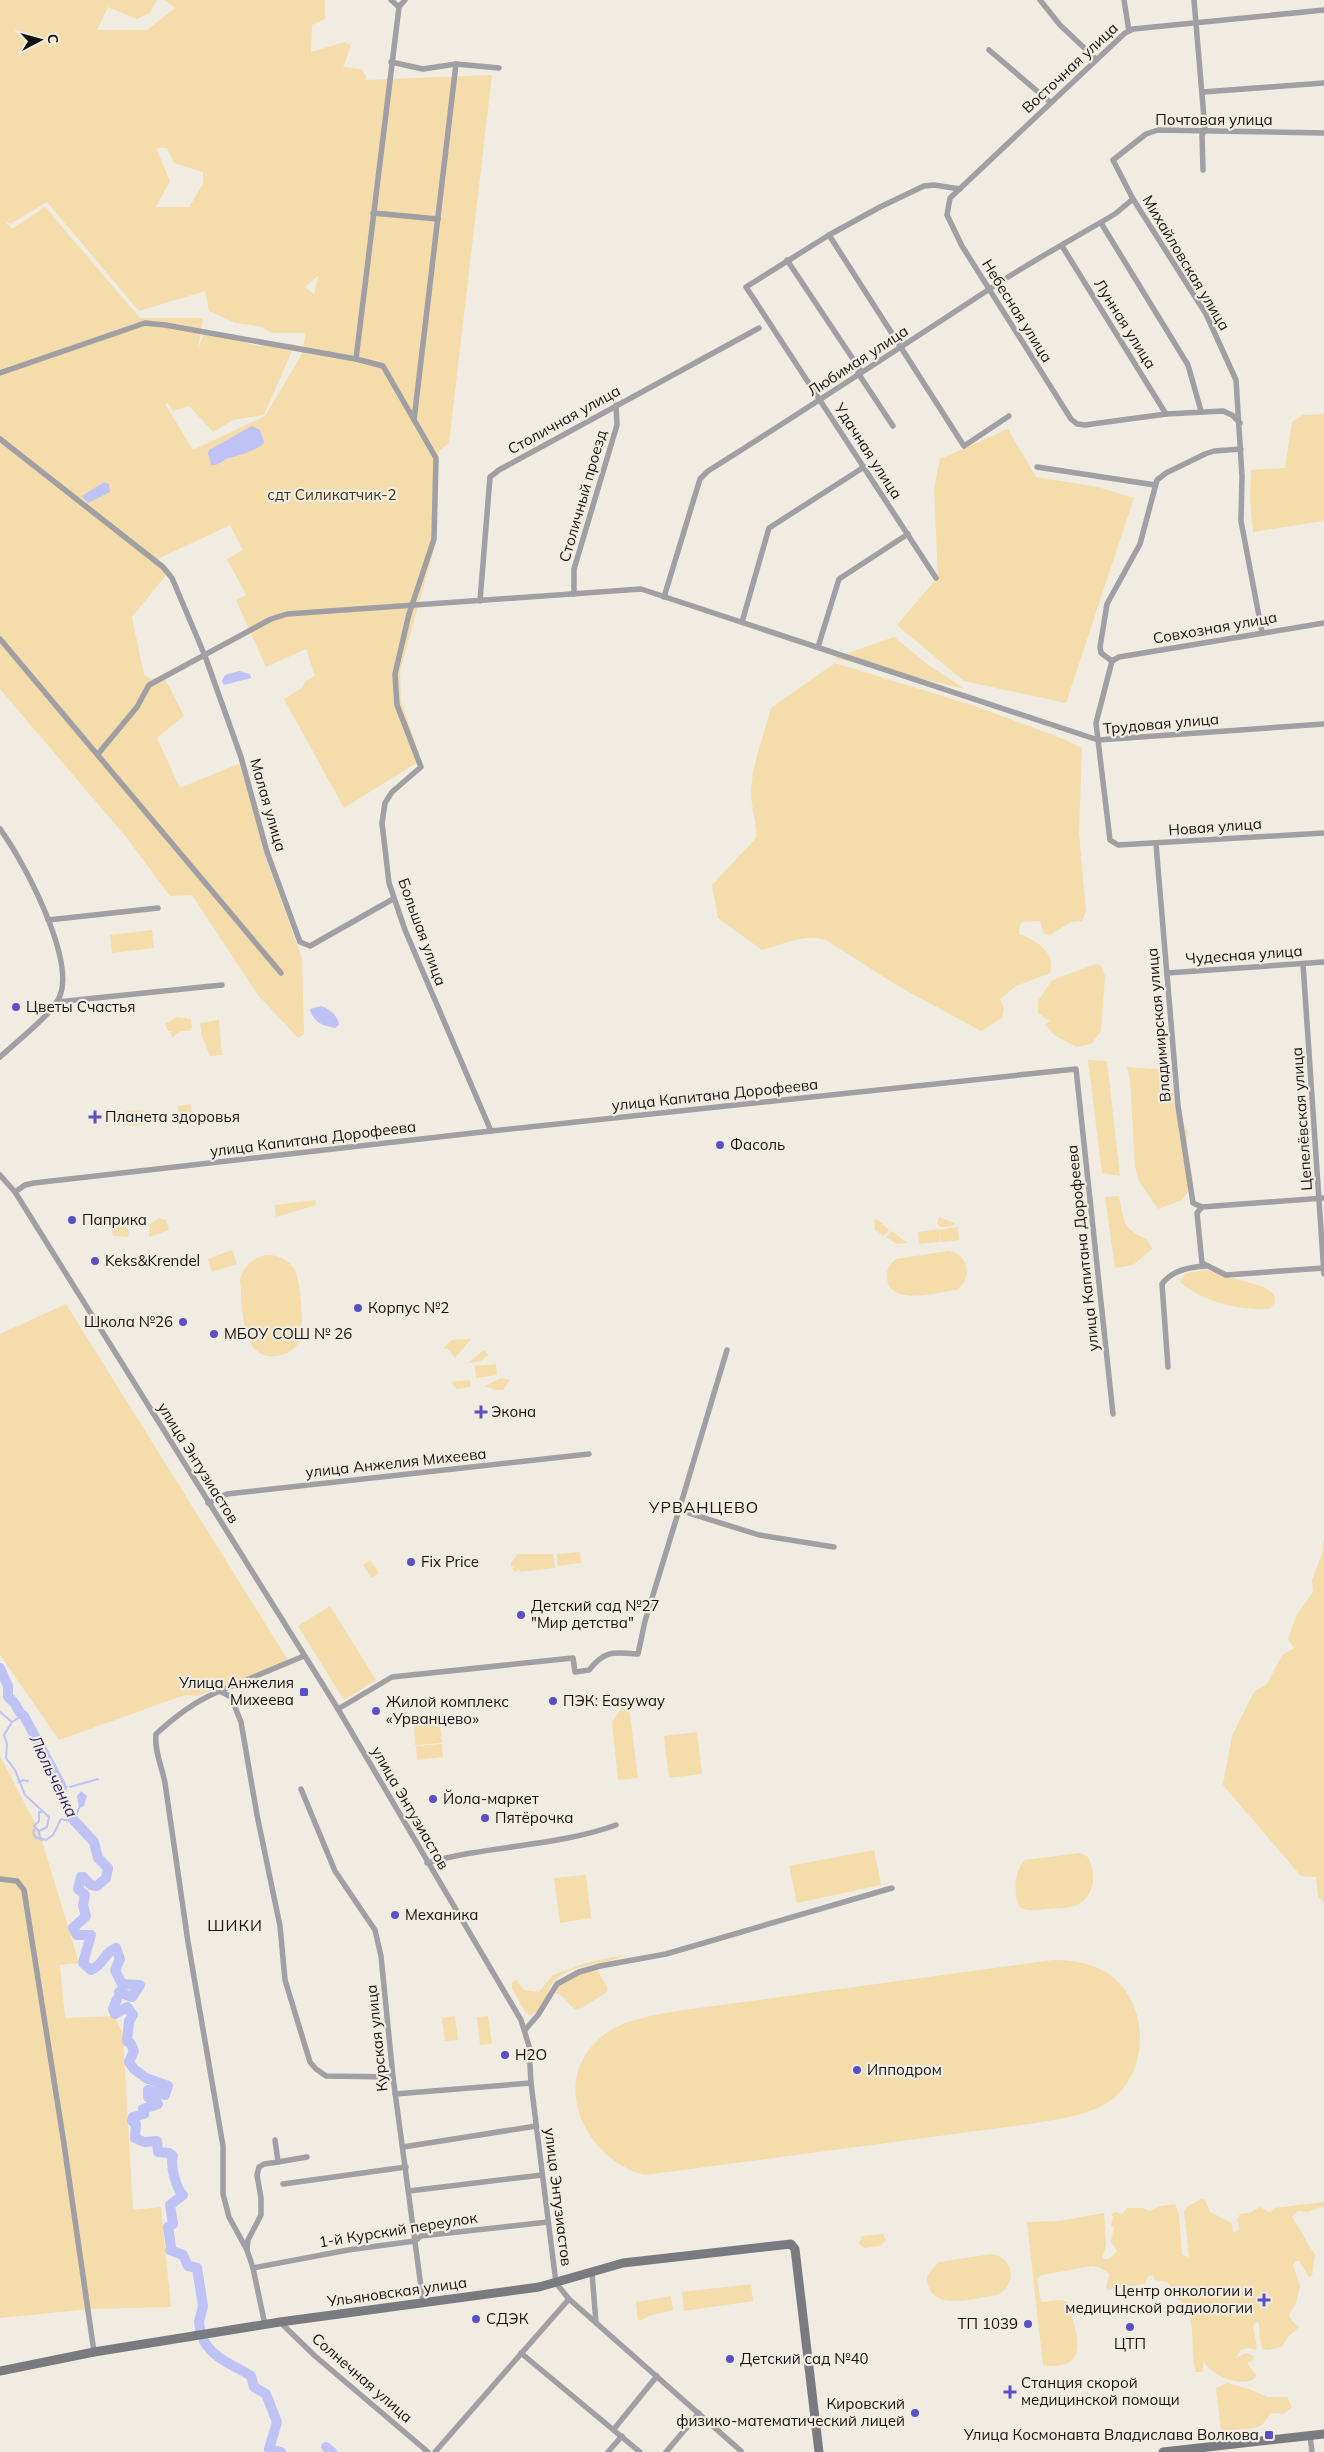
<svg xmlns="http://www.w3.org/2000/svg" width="1324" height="2452" font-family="Mulish,sans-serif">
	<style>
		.green { fill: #f4dcab; fill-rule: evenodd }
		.water { fill: #bec2f5 }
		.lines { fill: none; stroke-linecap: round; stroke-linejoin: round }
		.stream { stroke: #bec2f5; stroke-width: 2 }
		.river { stroke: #bec2f5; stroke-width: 10 }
		.minor { stroke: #9f9fa4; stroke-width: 5.5 }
		.secondary { stroke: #7a7b81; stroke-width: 9 }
		.poi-dot { fill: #5a4fc7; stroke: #f0ece2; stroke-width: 2 }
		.labels { text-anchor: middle; stroke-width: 4.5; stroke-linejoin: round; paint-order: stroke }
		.street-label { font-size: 15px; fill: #151310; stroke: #f0ece2 }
		.park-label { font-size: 15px; fill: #46350c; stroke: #f0ece2 }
		.poi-label { font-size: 15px; fill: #151310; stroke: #f0ece2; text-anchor: start }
		.neighbourhood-label { font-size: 16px; letter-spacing: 1px; fill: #151310; stroke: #f0ece2 }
		.water-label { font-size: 16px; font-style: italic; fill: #25205b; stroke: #f0ece2 }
	</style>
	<rect width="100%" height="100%" fill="#f0ece2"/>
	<g class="green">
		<path d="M0 0H157L150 13 137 19 108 7 97 30H147L175 8 164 0H325V19L312 25 311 52 345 42 351 46 343 67 361 69 366 76 365 80 492 75 449 443 439 451 435 546 400 671 401 701 421 760 344 808 284 699 303 687 305 681 315 676 306 649 266 667 236 600 246 595 227 559 243 550 230 525 156 560 166 575 132 617 144 675 151 679 163 675 184 716 157 738 180 788 241 763 266 859 302 958 304 1034 298 1038 258 995 192 895 170 896 126 837 0 689ZM156 148H167L174 163 203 172V184L189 207H156L170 181ZM47 202 139 311 205 291 209 311 236 323 262 327 271 333H306L301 356 265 416 193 450 165 404 168 403 173 411 189 406 213 432 233 420 264 415 295 344 257 346 206 330 198 348 203 318H140L45 207 12 229 4 220 10 224ZM318 276V277L314 294 305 287Z"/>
		<polygon points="1324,414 1324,521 1253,532 1250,498 1251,470 1285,468 1292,422 1303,415"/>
		<polygon points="1008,429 1036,477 1098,487 1134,498 1066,703 964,681 897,625 938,577 934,489 940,459"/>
		<polygon points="894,637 927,664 965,689 834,658"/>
		<path d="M835 663 978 707 1066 740 1082 748 1079 833 1086 912 1082 921 1071 922 1050 935 1043 933 1040 921 1022 922 1019 927V934C1036 940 1057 953 1050 973L1016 986 1000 999 1004 1008 1002 1018 981 1031 898 986 826 940C805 933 783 945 762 950L718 918 712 885 756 838C757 822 751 807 751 792 752 764 764 735 771 708Z"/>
		<polygon points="152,930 154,948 112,953 110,935"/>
		<polygon points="1096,964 1101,966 1105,976 1101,1031 1091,1044 1077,1047 1054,1035 1045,1024 1050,1021 1038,1013 1038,1001 1052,980"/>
		<polygon points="177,1017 191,1019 192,1028 190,1031 181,1031 172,1038 171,1031 168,1031 165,1024"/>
		<polygon points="219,1020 222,1055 210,1056 202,1036 200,1023"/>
		<polygon points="1088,1060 1107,1061 1120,1176 1102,1173"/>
		<path d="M1127 1067 1172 1070C1171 1092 1174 1114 1188 1132L1186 1144 1193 1178 1189 1190 1182 1200 1158 1209 1139 1181 1135 1167 1130 1079Z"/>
		<polygon points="191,1104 193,1120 180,1121 178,1106"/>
		<polygon points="144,1110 145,1125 128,1126 127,1111"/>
		<path d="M1119 1196C1124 1221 1122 1229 1147 1239L1152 1249 1133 1265 1115 1268 1105 1197Z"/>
		<polygon points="315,1200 316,1205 276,1217 275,1205"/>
		<polygon points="939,1217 954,1223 953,1226 940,1227 937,1224"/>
		<polygon points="159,1218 166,1220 169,1230 149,1237 150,1224"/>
		<polygon points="877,1219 889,1230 884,1236 875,1230 874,1220"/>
		<polygon points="116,1225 126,1227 129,1231 128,1237 113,1236 111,1228"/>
		<polygon points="958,1227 959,1240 941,1242 939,1230"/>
		<polygon points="939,1229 940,1242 919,1244 918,1232"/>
		<polygon points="892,1231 907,1243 897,1244 886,1237"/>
		<polygon points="232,1250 237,1264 212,1272 208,1259"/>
		<path d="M948 1251C969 1254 973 1277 957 1290 938 1292 892 1307 887 1279 885 1271 890 1264 896 1259Z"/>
		<path d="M266 1255C277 1255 286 1258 293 1267 301 1277 305 1331 299 1342 294 1350 286 1355 277 1356 239 1361 243 1305 240 1280 244 1266 252 1258 266 1255Z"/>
		<path d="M1206 1270 1264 1287 1274 1294 1275 1302 1270 1309C1241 1311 1203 1302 1180 1282L1186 1273Z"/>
		<polygon points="66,1304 288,1660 198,1696 185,1695 59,1740 0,1655 0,1334"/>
		<polygon points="471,1339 455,1358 449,1350 443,1348 452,1340"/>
		<polygon points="484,1350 488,1355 481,1361 468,1363"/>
		<polygon points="496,1364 497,1375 476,1378 475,1366"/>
		<polygon points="501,1378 510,1380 503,1390 495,1390 485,1386"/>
		<polygon points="470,1380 471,1387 457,1389 451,1382"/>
		<polygon points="1324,1538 1324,1903 1318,1896 1316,1877 1301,1876 1223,1785 1232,1736 1254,1692 1267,1684 1282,1655 1294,1648 1288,1639 1296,1616 1313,1592 1312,1580 1322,1554"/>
		<polygon points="580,1552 581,1563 558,1566 557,1554"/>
		<polygon points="518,1554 553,1554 555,1568 520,1572 519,1569 515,1572 512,1569 515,1566 511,1567 511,1563"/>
		<polygon points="370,1560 379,1573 372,1578 363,1565"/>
		<polygon points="330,1606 376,1680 344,1700 298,1626"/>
		<polygon points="628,1699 638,1778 618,1780 612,1722"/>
		<polygon points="440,1724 442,1743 415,1745 414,1726"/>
		<polygon points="697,1732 702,1774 669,1778 664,1736"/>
		<polygon points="442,1744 443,1757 417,1760 416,1746"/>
		<polygon points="0,1756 39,1831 79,1963 60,1965 65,2018 114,2016 123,2034 133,2210 161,2207 171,2307 91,2309 0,2318"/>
		<polygon points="874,1850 881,1885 797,1903 789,1866"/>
		<path d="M1080 1853 1088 1857C1097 1873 1095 1896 1077 1905 1068 1909 1056 1908 1046 1909 1037 1910 1028 1912 1020 1907 1013 1893 1014 1871 1025 1860Z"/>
		<polygon points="586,1875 591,1918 560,1923 554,1878"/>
		<path d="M626 1954C607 1966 578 1962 557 1978 546 1987 545 2010 532 2015L526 2014 512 1988V1982L516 1980 524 1990 539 1992 553 1975 586 1963Z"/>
		<path d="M1053 1960C1073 1960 1098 1964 1114 1978 1149 2008 1148 2069 1114 2098 1092 2116 1057 2119 1030 2124L645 2175C587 2161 548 2084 599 2039 620 2020 650 2016 677 2011Z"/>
		<path d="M597 1969 607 1987V1992L582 2008 574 2009 562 1996 556 1993C561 1977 583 1973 597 1969Z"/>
		<polygon points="455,2016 458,2040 445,2041 442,2018"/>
		<polygon points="488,2016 492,2044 480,2045 477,2017"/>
		<path d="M1202 2199 1205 2200 1210 2212 1232 2223 1233 2233 1240 2229 1237 2220 1240 2214 1249 2213 1260 2207 1270 2212 1274 2208 1324 2202V2206L1308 2212 1298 2211 1292 2217C1301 2229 1306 2243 1315 2254L1312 2276 1309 2277 1299 2261H1295L1293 2265 1300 2286 1296 2303 1289 2315 1292 2321 1299 2327 1288 2337 1282 2347 1268 2350 1263 2349 1260 2341 1259 2323 1256 2322 1253 2326 1257 2347 1255 2350 1248 2348 1241 2350 1236 2358 1246 2353 1254 2356 1253 2360 1247 2363 1257 2376C1245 2390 1212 2376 1204 2362L1202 2372H1196C1188 2343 1200 2322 1178 2298 1174 2293 1173 2287 1167 2282L1155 2280 1153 2275 1148 2276 1145 2284 1108 2290 1106 2286 1110 2274 1099 2267 1092 2266 1042 2275 1037 2278 1041 2302 1062 2300 1069 2303C1071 2320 1089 2355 1066 2364 1059 2366 1050 2367 1043 2365L1027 2222 1059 2221 1104 2213 1106 2245 1102 2258C1109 2262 1112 2256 1117 2251L1111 2241 1114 2227 1111 2226 1113 2217 1111 2215 1115 2212 1122 2214 1127 2208H1142L1150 2211 1161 2206 1175 2204 1179 2214 1182 2255 1189 2257 1184 2211 1188 2206Z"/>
		<polygon points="883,2234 886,2240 880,2246 865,2248 859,2244 862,2236"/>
		<path d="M992 2254C1015 2258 1017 2285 997 2295 973 2298 927 2314 927 2276L939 2262Z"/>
		<polygon points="751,2284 753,2301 684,2311 682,2292"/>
		<polygon points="671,2296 673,2310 649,2316 642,2320 638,2320 636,2302"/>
		<polygon points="1227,2383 1249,2389 1268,2397 1287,2397 1292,2407 1284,2414 1271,2413 1262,2425 1255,2428 1221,2431 1216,2388"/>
	</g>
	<g class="water">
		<path d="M252 426 260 430 264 442 262 445C251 452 241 455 229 458 222 460 219 466 211 465L208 453 209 450Z"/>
		<polygon points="104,482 109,484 110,492 88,503 82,496"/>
		<polygon points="239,671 250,674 251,678 224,685 222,681 225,675"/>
		<path d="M321 1006C330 1009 338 1016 339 1025L335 1028C324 1026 313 1023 310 1009Z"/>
		<polygon points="81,1791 87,1796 84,1806 79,1808 77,1796"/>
	</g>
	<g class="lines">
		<g class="stream">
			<polyline points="0,1712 12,1722 23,1715"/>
			<polyline points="12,1722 4,1735 7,1744 6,1758 15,1770 25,1795 49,1817 47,1827 39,1831 40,1838 46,1840 53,1835 61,1819 74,1822 79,1808"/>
			<polyline points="19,1782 23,1780 28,1781"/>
			<polyline points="62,1787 67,1787"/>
			<polyline points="70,1787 98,1779"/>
			<polyline points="35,1829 33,1832 35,1837 42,1840"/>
			<polyline points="39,1831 34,1826 39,1821 39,1812 42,1812"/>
		</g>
		<g class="river">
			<path d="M0 1668 8 1686V1697C19 1704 16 1712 24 1716L61 1785 62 1796 70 1816 94 1842 98 1858 108 1868 106 1878 97 1886 91 1885 83 1877H81L78 1889 85 1895 83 1905 86 1916 73 1928 77 1935H91L83 1963 91 1970C103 1966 105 1951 116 1948L120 1959 115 1970 122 1984 140 1985 132 1997 119 1992"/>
			<path d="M117 1999 113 2009 115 2014 127 2007 133 2015 129 2021 127 2041 131 2044 134 2051 129 2062 134 2069 146 2078 168 2086 165 2095 148 2090V2097L156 2101 158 2104 143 2109 144 2114 133 2117 132 2121 136 2124 135 2138 144 2142 157 2141 158 2152 169 2153 173 2156C170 2165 176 2189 183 2195L170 2205 173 2224 168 2227 171 2247 170 2250 183 2255 188 2266 197 2268 203 2306 199 2322 200 2329"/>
			<path d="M204 2341C214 2359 234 2365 251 2376L254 2387 266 2394 277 2422 269 2449 281 2452"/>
			<polyline points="326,2447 332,2452"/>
		</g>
		<g class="minor">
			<polyline points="391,0 399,7"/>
			<polyline points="1040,0 1060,25 1096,59"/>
			<polyline points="1124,0 1129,31"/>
			<polyline points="1194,0 1205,130 1202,135 1203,170"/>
			<polyline points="989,50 1050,102"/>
			<polyline points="391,62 423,69 456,64 499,68"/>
			<polyline points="1203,92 1324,83"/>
			<polyline points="373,213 438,219"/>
			<polyline points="1101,223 1188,365 1201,411"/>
			<polyline points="829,235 964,446 1009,416"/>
			<polyline points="1062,246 1166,414"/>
			<polyline points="787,260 861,371"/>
			<polyline points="356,359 399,7 405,0"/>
			<polyline points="0,373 145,323 165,325 356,359 383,366 436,458 434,539 409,614 395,674 397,705 421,767 392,792 385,803 382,823 389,883 405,930 491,1131"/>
			<polyline points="858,373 893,426"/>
			<polyline points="414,420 456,64"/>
			<polyline points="1240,423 1232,415 1223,411 1166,414 1085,425 1077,424 1071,419 962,246 947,215 950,198 1125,33 1133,29 1324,10"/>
			<polyline points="0,439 163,567 172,578 205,656 241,757 267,852 300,942 310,946 393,899"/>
			<polyline points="1037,467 1155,485"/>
			<polyline points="936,578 746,287 829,235 880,207 924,186 934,185 960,189"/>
			<polyline points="574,594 574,569 617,425 616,405"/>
			<path d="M664 597 700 479 708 471C802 412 895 351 988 290 1028 263 1073 239 1115 214L1133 199"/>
			<polyline points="480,601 490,477 499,470 759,328"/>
			<polyline points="742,622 769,528 864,467"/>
			<polyline points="1262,632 1241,521 1242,476 1236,380 1206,314 1133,199 1113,160 1146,134 1158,130 1324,133"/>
			<polyline points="0,639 281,973"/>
			<polyline points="818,647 839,579 908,534"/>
			<polyline points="1112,661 1101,653 1100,647 1107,604 1140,544 1157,480 1166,473 1205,454 1214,451 1241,449"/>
			<polyline points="1112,661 1119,657 1324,623"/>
			<polyline points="1324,724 1098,740 1110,840 1118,845 1324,833"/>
			<polyline points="98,754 137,707 149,685 271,619 287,614 641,589 1098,740 1096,723 1112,661"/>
			<path d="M0 829C23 860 77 961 59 998 51 1015 15 1043 0 1057"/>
			<polyline points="1156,844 1178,1106 1193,1203 1202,1207 1324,1198"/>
			<polyline points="48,920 158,908"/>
			<polyline points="1303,964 1324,1274"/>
			<polyline points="1167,973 1324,962"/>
			<polyline points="57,1002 222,985"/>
			<polyline points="0,1175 15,1192 338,1709 521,2020 529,2046 531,2083 556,2283 569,2299 741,2451"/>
			<polyline points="15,1192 25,1185 34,1183 491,1131 1076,1069 1113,1414"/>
			<polyline points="1202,1207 1197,1213 1202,1263 1226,1275 1324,1268"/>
			<polyline points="727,1350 679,1510 759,1535 834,1547"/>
			<path d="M1168 1367 1162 1284C1172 1270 1190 1267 1206 1266"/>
			<polyline points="208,1503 227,1494 589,1454"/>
			<polyline points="220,1691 304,1656"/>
			<path d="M338 1709 392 1677 573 1658 575 1672 589 1670C605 1650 613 1652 638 1654L645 1621 679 1510"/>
			<polyline points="301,1789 335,1871 375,1930 381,1956 393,2077 423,2302"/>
			<path d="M427 1863C489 1845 555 1847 616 1825"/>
			<polyline points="0,1879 17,1881 24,1890 64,2144 94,2352"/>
			<polyline points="525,2030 538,2015 557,1984 579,1972 600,1966 666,1954 892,1888"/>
			<polyline points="395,2094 531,2083"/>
			<polyline points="403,2147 536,2126"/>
			<polyline points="278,2162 307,2157"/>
			<polyline points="283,2184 406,2167"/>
			<polyline points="409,2191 542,2175"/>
			<polyline points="247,2250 248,2240 261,2215 261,2198 257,2175 259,2167 264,2164 278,2162 275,2140"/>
			<polyline points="253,2268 348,2250 415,2241 421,2236 548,2222"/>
			<polyline points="592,2273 596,2323"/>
			<polyline points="280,2322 315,2356 428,2452"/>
			<path d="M265 2325 253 2268 247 2250 229 2217 223 2194V2146L188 1942 165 1783C162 1767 154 1750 156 1734 176 1716 195 1701 220 1691L231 1697 241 1722 257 1815 280 1926 285 1980 310 2062 316 2069 326 2076 393 2077"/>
			<polyline points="521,2353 640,2452"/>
			<polyline points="614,2429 657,2376"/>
			<polyline points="1310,2436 1312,2452"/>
			<polyline points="435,2452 569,2299"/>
			<polyline points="608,2452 622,2436"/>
			<polyline points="666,2452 699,2413"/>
		</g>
		<g class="secondary">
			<polyline points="0,2371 94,2352 280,2322 539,2287 623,2263 791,2244 795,2249 819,2452"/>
			<polyline points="1163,2452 1324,2434"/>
		</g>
	</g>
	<g class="poi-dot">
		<circle cx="16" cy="1007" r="5"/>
		<path d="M92.5 1109.5h5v5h5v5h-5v5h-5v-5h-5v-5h5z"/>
		<circle cx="720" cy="1145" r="5"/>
		<circle cx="72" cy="1220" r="5"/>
		<circle cx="95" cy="1261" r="5"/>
		<circle cx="358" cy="1308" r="5"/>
		<circle cx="183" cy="1322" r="5"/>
		<circle cx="214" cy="1334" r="5"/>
		<path d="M478.5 1404.5h5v5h5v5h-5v5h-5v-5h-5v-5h5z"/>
		<circle cx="411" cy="1562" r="5"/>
		<circle cx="521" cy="1615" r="5"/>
		<rect x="299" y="1687" width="10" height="10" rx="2.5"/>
		<circle cx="553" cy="1701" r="5"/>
		<circle cx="376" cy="1711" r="5"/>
		<circle cx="433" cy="1799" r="5"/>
		<circle cx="485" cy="1818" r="5"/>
		<circle cx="395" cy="1915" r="5"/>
		<circle cx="505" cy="2055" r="5"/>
		<circle cx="857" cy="2070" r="5"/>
		<path d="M1261.5 2292.5h5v5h5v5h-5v5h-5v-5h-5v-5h5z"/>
		<circle cx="476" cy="2319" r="5"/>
		<circle cx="1028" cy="2324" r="5"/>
		<circle cx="1130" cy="2327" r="5"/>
		<circle cx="730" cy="2359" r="5"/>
		<path d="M1007.5 2384.5h5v5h5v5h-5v5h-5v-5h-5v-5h5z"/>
		<circle cx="915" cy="2413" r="5"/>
		<rect x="1264" y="2430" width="10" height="10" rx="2.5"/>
	</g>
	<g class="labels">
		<g class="street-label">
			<text transform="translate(1070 68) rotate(-43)" y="5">Восточная улица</text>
			<text x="1214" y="125">Почтовая улица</text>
			<text transform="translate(1186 263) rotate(59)" y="5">Михайловская улица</text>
			<text transform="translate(1017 311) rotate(58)" y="5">Небесная улица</text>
			<text transform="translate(1125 324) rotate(58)" y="5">Лунная улица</text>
			<text transform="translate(858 361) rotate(-33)" y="5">Любимая улица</text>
			<text transform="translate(564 420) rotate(-29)" y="5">Столичная улица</text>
			<text transform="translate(868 451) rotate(57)" y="5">Удачная улица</text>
			<text transform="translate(583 496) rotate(-74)" y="5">Столичный проезд</text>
			<text transform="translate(1215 628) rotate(-10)" y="5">Совхозная улица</text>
			<text transform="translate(1161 724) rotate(-5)" y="5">Трудовая улица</text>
			<text transform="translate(268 805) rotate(74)" y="5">Малая улица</text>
			<text transform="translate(1215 827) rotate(-4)" y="5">Новая улица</text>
			<text transform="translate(422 932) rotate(70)" y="5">Большая улица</text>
			<text transform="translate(1244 955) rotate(-4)" y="5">Чудесная улица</text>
			<text transform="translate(1159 1025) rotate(-95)" y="5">Владимирская улица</text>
			<text transform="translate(715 1095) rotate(-6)" y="5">улица Капитана Дорофеева</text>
			<text transform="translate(1302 1119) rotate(-94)" y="5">Цепелёвская улица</text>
			<text transform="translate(313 1139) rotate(-7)" y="5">улица Капитана Дорофеева</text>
			<text transform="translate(1083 1248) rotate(-96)" y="5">улица Капитана Дорофеева</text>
			<text transform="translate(198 1463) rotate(58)" y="5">улица Энтузиастов</text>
			<text transform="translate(396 1463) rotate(-6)" y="5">улица Анжелия Михеева</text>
			<text transform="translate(410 1808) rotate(60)" y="5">улица Энтузиастов</text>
			<text transform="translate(377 2038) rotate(-96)" y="5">Курская улица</text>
			<text transform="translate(558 2197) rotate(83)" y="5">улица Энтузиастов</text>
			<text transform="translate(398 2230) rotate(-9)" y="5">1-й Курский переулок</text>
			<text transform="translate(397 2292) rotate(-8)" y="5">Ульяновская улица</text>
			<text transform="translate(362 2378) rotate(41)" y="5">Солнечная улица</text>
		</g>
		<g class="park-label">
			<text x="332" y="500">сдт Силикатчик-2</text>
		</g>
		<g class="poi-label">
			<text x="26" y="1012">Цветы Счастья</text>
			<text x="105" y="1122">Планета здоровья</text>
			<text x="730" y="1150">Фасоль</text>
			<text x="82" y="1225">Паприка</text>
			<text x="105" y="1266">Keks&amp;Krendel</text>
			<text x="368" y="1313">Корпус №2</text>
			<text x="173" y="1327" text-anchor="end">Школа №26</text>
			<text x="224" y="1339">МБОУ СОШ № 26</text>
			<text x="491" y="1417">Экона</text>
			<text x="421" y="1567">Fix Price</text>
			<text x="531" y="1611">Детский сад №27<tspan x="531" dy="17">"Мир детства"</tspan></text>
			<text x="294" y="1688" text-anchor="end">Улица Анжелия<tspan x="294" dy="17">Михеева</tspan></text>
			<text x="563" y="1706">ПЭК: Easyway</text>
			<text x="386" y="1707">Жилой комплекс<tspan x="386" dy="17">«Урванцево»</tspan></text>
			<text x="443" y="1804">Йола-маркет</text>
			<text x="495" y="1823">Пятёрочка</text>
			<text x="405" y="1920">Механика</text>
			<text x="515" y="2060">H2O</text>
			<text x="867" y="2075">Ипподром</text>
			<text x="1253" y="2296" text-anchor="end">Центр онкологии и<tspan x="1253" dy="17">медицинской радиологии</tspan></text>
			<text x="486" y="2324">СДЭК</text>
			<text x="1018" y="2329" text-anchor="end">ТП 1039</text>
			<text x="1130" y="2349" text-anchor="middle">ЦТП</text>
			<text x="740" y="2364">Детский сад №40</text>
			<text x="1021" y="2388">Станция скорой<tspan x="1021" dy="17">медицинской помощи</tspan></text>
			<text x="905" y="2409" text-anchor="end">Кировский<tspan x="905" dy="17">физико-математический лицей</tspan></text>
			<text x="1259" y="2440" text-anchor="end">Улица Космонавта Владислава Волкова</text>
		</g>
		<g class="neighbourhood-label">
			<text x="704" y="1513">УРВАНЦЕВО</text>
			<text x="235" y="1931">ШИКИ</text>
		</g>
		<g class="water-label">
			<text transform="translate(54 1776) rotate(64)" y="6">Люльченка</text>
		</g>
	</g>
	<g transform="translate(40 40) rotate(84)" stroke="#f0ece2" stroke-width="4" paint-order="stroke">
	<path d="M0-4L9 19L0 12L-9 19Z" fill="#151310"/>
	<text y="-8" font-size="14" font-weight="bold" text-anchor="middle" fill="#151310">С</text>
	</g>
</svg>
